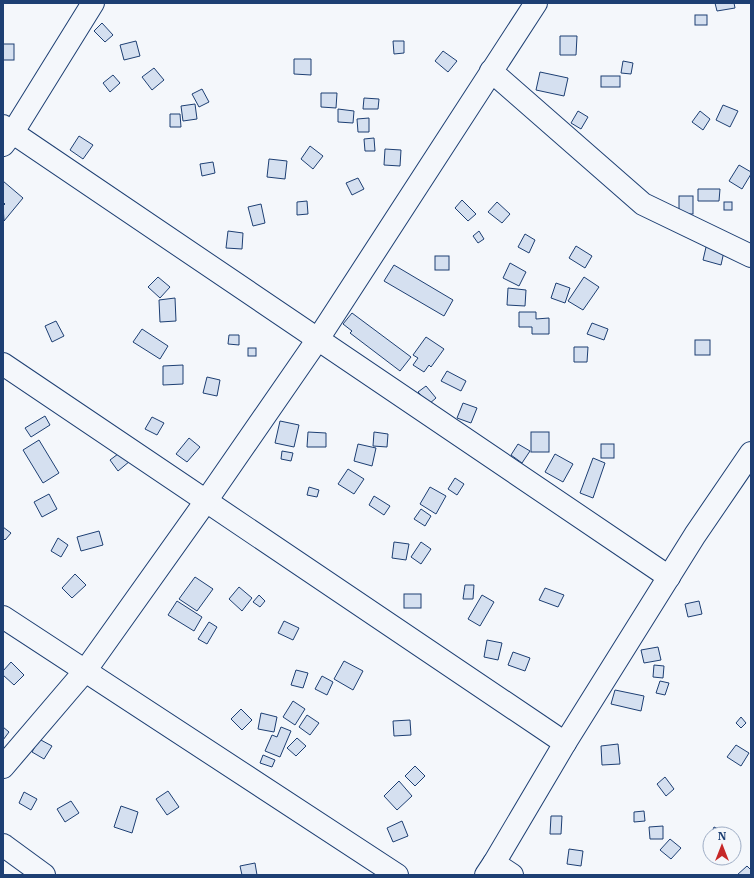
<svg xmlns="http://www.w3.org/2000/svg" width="754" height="878" font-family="'IBM Plex Serif',serif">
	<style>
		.building { fill: #d5e0f0; stroke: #1d3f73 }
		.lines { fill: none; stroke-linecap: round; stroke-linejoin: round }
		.minor-casing { stroke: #1d3f73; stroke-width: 24 }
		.minor { stroke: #f4f7fb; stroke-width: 22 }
	</style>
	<rect width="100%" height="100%" fill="#f4f7fb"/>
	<g class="building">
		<polygon points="715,3 734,3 735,8 717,11"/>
		<rect x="695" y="15" width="12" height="10"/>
		<polygon points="102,23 113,35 105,42 94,31"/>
		<polygon points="560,36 577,36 576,55 560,55"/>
		<polygon points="136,41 140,56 124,60 120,45"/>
		<polygon points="393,41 404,41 404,53 394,54"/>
		<rect x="3" y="44" width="11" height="16"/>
		<polygon points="443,51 457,61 448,72 435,61"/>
		<polygon points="294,59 311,59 311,75 294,74"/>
		<polygon points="623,61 633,63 631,74 621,73"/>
		<polygon points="154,68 164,80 152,90 142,77"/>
		<polygon points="540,72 568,78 564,96 536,90"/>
		<polygon points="113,75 120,83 110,92 103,83"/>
		<rect x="601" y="76" width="19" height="11"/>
		<polygon points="202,89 209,102 199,107 192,94"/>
		<polygon points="321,93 337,93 336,108 321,107"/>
		<polygon points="364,98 379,99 378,109 363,109"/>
		<polygon points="195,104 197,119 183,121 181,106"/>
		<polygon points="723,105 738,111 730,127 716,120"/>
		<polygon points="338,109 354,111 353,123 338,122"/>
		<polygon points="578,111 588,117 581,129 571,123"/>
		<polygon points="700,111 710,119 703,130 692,122"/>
		<polygon points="170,114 180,114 181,127 170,127"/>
		<polygon points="369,118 369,132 358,132 357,119"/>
		<polygon points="79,136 93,145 83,159 70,150"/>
		<polygon points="374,138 375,151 365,151 364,139"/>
		<polygon points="310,146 323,156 313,169 301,159"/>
		<polygon points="385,149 401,150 400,166 384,165"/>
		<polygon points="269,159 287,161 285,179 267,177"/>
		<polygon points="213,162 215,173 202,176 200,164"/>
		<polygon points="739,165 751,172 751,174 742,189 729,181"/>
		<polygon points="358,178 364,189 352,195 346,183"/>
		<polygon points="3,181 23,198 4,221 3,206 5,204 3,202"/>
		<polygon points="698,189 720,189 719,201 698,201"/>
		<rect x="679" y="196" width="14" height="18"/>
		<polygon points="462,200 476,214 468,221 455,208"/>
		<polygon points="307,201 308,214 297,215 297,202"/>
		<polygon points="497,202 510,214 502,223 488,212"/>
		<rect x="724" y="202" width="8" height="8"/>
		<polygon points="261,204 265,223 253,226 248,207"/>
		<polygon points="228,231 243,233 242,249 226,248"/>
		<polygon points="479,231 484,239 478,243 473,236"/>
		<polygon points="525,234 535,240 529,253 518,247"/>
		<polygon points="707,243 725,247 721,265 703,260"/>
		<polygon points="576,246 592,256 585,268 569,258"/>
		<rect x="435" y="256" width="14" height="14"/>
		<polygon points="510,263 526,272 519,286 503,278"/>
		<polygon points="394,265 453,300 444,316 384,281"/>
		<polygon points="158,277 170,287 160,298 148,287"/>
		<polygon points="584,277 599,287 583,310 568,301"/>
		<polygon points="556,283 570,288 565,303 551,298"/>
		<polygon points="508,288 526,290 525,306 507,305"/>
		<polygon points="175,298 176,321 160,322 159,300"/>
		<polygon points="519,312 536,312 536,319 549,318 549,334 532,334 532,327 519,327"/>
		<polygon points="352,313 411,357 400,371 350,333 352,331 343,324"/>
		<polygon points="56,321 64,336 52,342 45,326"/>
		<polygon points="592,323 608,329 604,340 587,334"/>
		<polygon points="142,329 168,346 160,359 133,342"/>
		<polygon points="229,335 239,335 239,345 228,344"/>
		<polygon points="426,337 444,349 431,367 429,365 424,372 413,365 418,358 413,355"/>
		<rect x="695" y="340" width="15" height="15"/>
		<polygon points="574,347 588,347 587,362 574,362"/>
		<rect x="248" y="348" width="8" height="8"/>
		<polygon points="183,365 183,384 163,385 163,366"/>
		<polygon points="447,371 466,381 461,391 441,381"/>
		<polygon points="207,377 220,380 217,396 203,393"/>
		<polygon points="426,386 436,398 429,404 418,392"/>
		<polygon points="463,403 477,408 471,423 457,418"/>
		<polygon points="45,416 50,425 31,437 25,428"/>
		<polygon points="152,417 164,423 157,435 145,429"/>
		<polygon points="280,421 299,425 294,447 275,443"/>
		<polygon points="308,432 326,433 326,447 307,447"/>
		<polygon points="374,432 388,434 387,447 373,446"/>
		<rect x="531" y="432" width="18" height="20"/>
		<polygon points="189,438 200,447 187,462 176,454"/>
		<polygon points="39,440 59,473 43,483 23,450"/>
		<polygon points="358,444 376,448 372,466 354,461"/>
		<polygon points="518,444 530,451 522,463 511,455"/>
		<rect x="601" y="444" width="13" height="14"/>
		<polygon points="122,451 130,461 118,471 110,460"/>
		<polygon points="282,451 293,453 291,461 281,459"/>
		<polygon points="555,454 573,464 563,482 545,472"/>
		<polygon points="593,458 605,463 593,498 580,493"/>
		<polygon points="348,469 364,479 354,494 338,484"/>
		<polygon points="455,478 464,484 457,495 448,489"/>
		<polygon points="309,487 319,490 317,497 307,495"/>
		<polygon points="430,487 446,496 436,514 420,504"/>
		<polygon points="49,494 57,509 42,517 34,502"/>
		<polygon points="374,496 390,506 384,515 369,505"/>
		<polygon points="421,509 431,516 425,526 414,519"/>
		<polygon points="3,527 11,533 5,540 3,538"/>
		<polygon points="99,531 103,545 81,551 77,537"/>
		<polygon points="58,538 68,545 61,557 51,551"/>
		<polygon points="394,542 409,544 406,560 392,558"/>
		<polygon points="421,542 431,549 421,564 411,557"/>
		<polygon points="75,574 86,585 72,598 62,588"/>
		<polygon points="195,577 213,589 197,611 179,599"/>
		<polygon points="465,585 474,585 473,599 463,599"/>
		<polygon points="239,587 252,598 242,611 229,599"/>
		<polygon points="545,588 564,595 558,607 539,600"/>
		<rect x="404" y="594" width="17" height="14"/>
		<polygon points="259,595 265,601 260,607 253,602"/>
		<polygon points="482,595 494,602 480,626 468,619"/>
		<polygon points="177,601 202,617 194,631 168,615"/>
		<polygon points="699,601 702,614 688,617 685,604"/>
		<polygon points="284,621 299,628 293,640 278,633"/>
		<polygon points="209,622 217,627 207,644 198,639"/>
		<polygon points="487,640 502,643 498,660 484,657"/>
		<polygon points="658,647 661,660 644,663 641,650"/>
		<polygon points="513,652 530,658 525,671 508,665"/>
		<polygon points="344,661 363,671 353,690 334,679"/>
		<polygon points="11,662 24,675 14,685 3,675 3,671"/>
		<polygon points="654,665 664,666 663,678 653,677"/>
		<polygon points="296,670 308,673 303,688 291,685"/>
		<polygon points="322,676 333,682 327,695 315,689"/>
		<polygon points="660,681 669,683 665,695 656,693"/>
		<polygon points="615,690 644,696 641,711 611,704"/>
		<polygon points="293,701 305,709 295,725 283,717"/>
		<polygon points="241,709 252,720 242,730 231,719"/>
		<polygon points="261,713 277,717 274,732 258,729"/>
		<polygon points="307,715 319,723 310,735 299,727"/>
		<polygon points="741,717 746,723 741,728 736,723"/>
		<polygon points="410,720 411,735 394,736 393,721"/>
		<polygon points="3,727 9,732 3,740"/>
		<polygon points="281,727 291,731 280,757 265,751 272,735 277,737"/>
		<polygon points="297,738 306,746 296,756 287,748"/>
		<polygon points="39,739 52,746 44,759 32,752"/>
		<polygon points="618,744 620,764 602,765 601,746"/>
		<polygon points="736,745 749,753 741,766 727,757"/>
		<polygon points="263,755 275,760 272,767 260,763"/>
		<polygon points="415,766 425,776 415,786 405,776"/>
		<polygon points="665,777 674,789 666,796 657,784"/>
		<polygon points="399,781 412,796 397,810 384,796"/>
		<polygon points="168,791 179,807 167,815 156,799"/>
		<polygon points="24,792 37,799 31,810 19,803"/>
		<polygon points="71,801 79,813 65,822 57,809"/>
		<polygon points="121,806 138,812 132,833 114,827"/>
		<polygon points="644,811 645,821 634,822 634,812"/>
		<polygon points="551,816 562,816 561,834 550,834"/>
		<polygon points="402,821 408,836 393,842 387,828"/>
		<polygon points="663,826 663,839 650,839 649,827"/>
		<polygon points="714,827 730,834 711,834"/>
		<polygon points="670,839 681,848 671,859 660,850"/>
		<polygon points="569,849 583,851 581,866 567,864"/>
		<polygon points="255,863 257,875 242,875 240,866"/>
		<polygon points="747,866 751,870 751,875 737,875"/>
	</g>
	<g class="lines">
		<g class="minor-casing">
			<g id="minor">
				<polyline points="491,71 643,204 751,256"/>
				<polyline points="3,126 669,577"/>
				<polyline points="3,145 13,132 93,3"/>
				<polyline points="3,364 565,743"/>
				<polyline points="3,617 397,875"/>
				<polyline points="3,767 85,671 206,501 318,339 536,3"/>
				<polyline points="3,845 44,875"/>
				<polyline points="494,863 512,875"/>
				<polyline points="486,875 494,863 565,743 695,535 751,453"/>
			</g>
		</g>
		<use href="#minor" class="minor"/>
	</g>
	<rect width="754" height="878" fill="none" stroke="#1d3f73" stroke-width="8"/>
	<g transform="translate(722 846)"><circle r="19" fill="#f4f7fb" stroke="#9eadc5"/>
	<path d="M0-3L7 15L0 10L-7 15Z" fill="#c62828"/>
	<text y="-6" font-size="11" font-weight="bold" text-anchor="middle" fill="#1d3f73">N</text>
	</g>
</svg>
